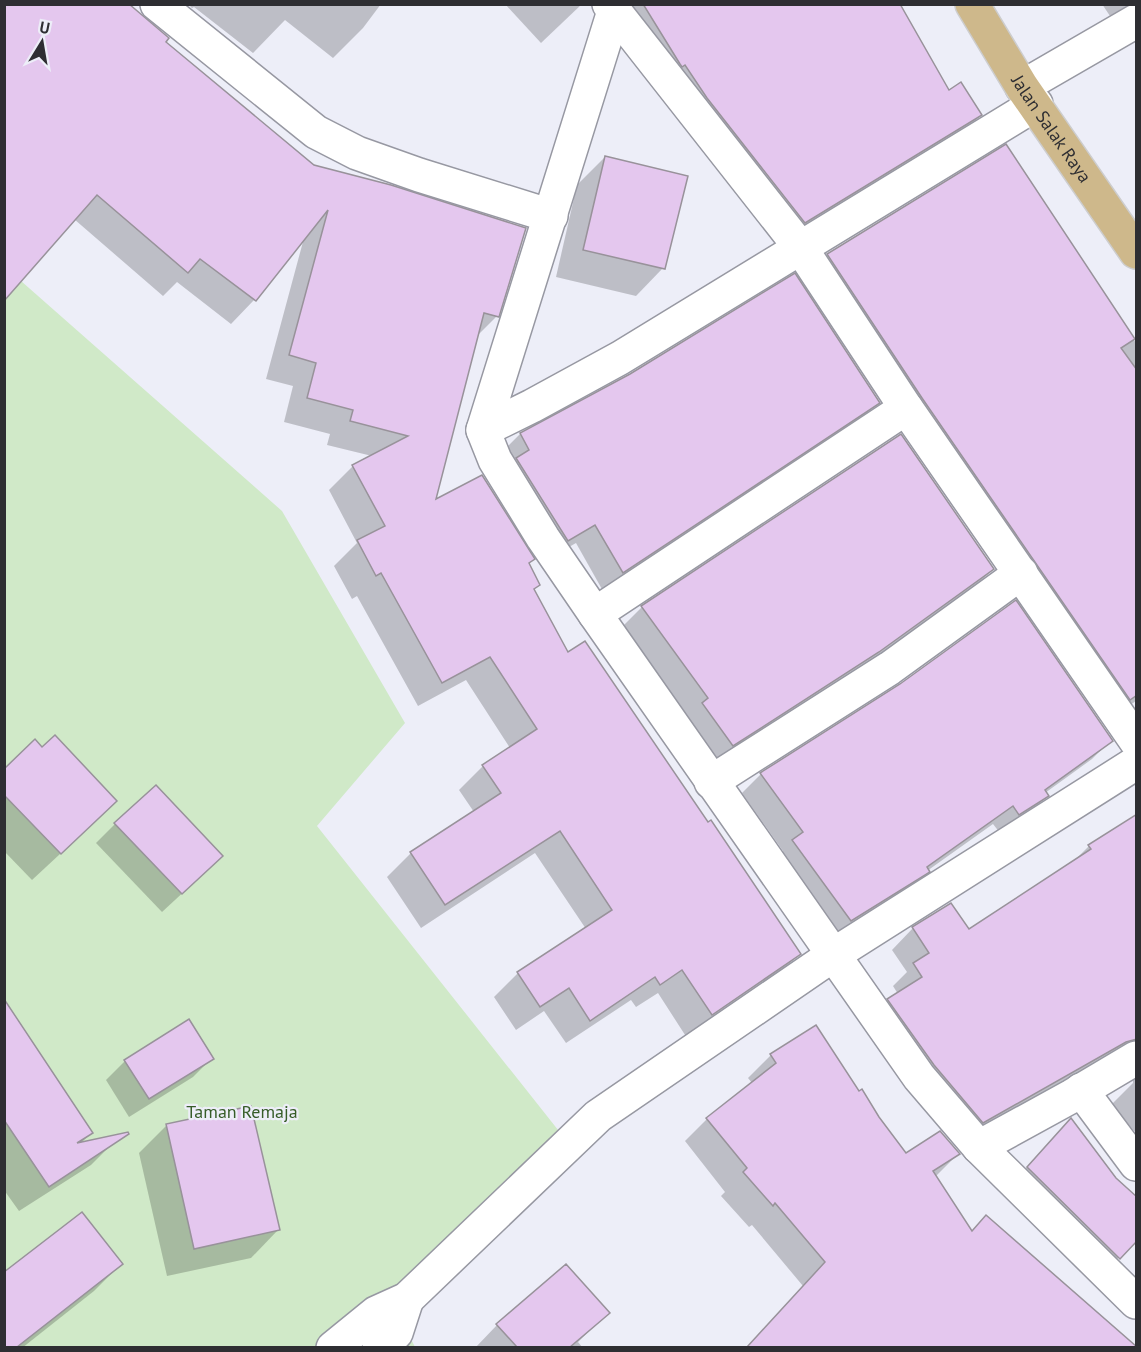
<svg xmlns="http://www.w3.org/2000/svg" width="1141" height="1352" font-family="'PT Sans',sans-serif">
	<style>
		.green { fill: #d0e9c8 }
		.shadow { fill: #0003 }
		.building { fill: #e4c7ee; stroke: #98929a; stroke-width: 1.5 }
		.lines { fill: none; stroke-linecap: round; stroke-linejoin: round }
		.minor-casing { stroke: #9798a2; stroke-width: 36 }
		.major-casing { stroke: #cdcdce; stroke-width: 36 }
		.minor { stroke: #fff; stroke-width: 33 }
		.major { stroke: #ceb88b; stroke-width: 33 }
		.labels { text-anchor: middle; stroke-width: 4.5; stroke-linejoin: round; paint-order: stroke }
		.street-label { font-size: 18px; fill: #2e2e32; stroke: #edeef8 }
		.park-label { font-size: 18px; fill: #365c28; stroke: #edeef8 }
	</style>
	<rect width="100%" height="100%" fill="#edeef8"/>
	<polygon class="green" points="4,266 282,511 405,723 317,826 566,1140 392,1302 415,1347 5,1347"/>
	<g class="shadow">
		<polygon points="188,4 381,4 363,28 333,58 285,20 253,53 194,7 192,8"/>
		<polygon points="505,4 582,4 541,43"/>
		<polygon points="592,4 898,4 949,92 981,115 961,135 784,242"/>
		<polygon points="1102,4 1136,4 1136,44 1116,13 1110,16"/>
		<polygon points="164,42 497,316 476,337 434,502 533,559 528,564 539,585 533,590 568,654 799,954 775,978 687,1038 658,993 636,1007 631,1000 566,1043 544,1011 516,1030 494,997 518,973 586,929 535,853 421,928 387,877 411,853 474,812 459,790 483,766 510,748 466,680 418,706 357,596 352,599 334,566 357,543 329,490 353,466 372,456 327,445 330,434 284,422 293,386 266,379 304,238 254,300 231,324 177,282 163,296 74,219"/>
		<polygon points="1006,146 1136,343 1136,701 1108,720 807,276 828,255"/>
		<polygon points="605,157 663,268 636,296 556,277 577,185"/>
		<polygon points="631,375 878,402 859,421 603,591 576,543 548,559 501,453 520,434"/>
		<polygon points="993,569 974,588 859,671 713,764 684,723 689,718 623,626 642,607"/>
		<polygon points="1111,740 1092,759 1045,793 1047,796 1028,815 1000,833 993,824 927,871 909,890 832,939 774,860 783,851 742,793 761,774"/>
		<polygon points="4,771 88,828 32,880 4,851"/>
		<polygon points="1136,815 1136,1133 1111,1105 1133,1083 1132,1070 962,1143 867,1021 888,1000 898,994 893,986 907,972 892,950 913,928 950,905 968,931 1073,862 1089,846"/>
		<polygon points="115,824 202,875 162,912 96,843"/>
		<polygon points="4,1004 91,1133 80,1144 119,1137 91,1165 19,1211 4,1190"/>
		<polygon points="771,1055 858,1093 906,1155 958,1154 935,1177 971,1232 986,1217 1136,1348 747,1348 803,1286 752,1225 749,1227 721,1196 725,1192 685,1141 707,1119 752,1083 748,1078"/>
		<polygon points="212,1058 193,1077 129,1117 106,1080 125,1061"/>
		<polygon points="167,1125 278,1230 251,1258 167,1276 139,1153"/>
		<polygon points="1052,1139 1136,1239 1100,1277 1009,1187"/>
		<polygon points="121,1264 94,1291 22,1348 4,1348 4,1274"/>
		<polygon points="566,1266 608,1313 578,1342 583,1348 475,1348 497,1325"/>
	</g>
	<g class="building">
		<polygon points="4,4 129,4 169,38 166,42 314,165 391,185 526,228 499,317 484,313 436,499 482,475 535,559 529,563 540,585 534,589 568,652 585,641 708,822 711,820 801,954 712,1015 682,970 660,985 655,977 590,1021 569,988 540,1007 517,972 612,910 560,831 445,905 410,852 501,793 482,765 537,729 490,657 442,683 381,573 376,576 357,540 385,526 352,465 408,436 350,421 353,410 307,398 316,363 289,355 328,210 256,301 200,259 188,273 97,195 4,301"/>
		<polygon points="643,4 900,4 949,90 961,82 982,115 805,223 707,98 685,65 682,67 680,64"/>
		<polygon points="1006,144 1135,339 1121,348 1137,370 1137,695 1130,700 922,398 827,254"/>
		<polygon points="605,156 688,176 665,269 583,250"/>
		<polygon points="795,273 880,403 623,573 595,525 568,541 516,458 529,450 520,433 630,374"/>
		<polygon points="901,434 994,569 879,652 733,746 702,703 708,698 641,606"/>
		<polygon points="1016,600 1113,741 1045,790 1049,796 1019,815 1013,806 927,867 930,872 851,921 792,840 803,832 760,773 900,684"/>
		<polygon points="55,735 117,801 61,854 4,795 4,769 35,739 42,747"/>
		<polygon points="156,785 223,856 182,894 114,823"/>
		<polygon points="1137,814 1137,1039 1126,1042 983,1123 934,1065 887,999 922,977 913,963 929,953 912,927 951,903 969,929 1091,849 1088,845"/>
		<polygon points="4,999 93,1133 77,1143 128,1132 129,1134 49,1187 4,1120"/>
		<polygon points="189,1019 214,1059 149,1099 124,1060"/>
		<polygon points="816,1025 859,1091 862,1089 879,1117 906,1153 940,1131 960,1154 933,1171 972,1231 986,1215 1137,1347 747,1347 825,1262 775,1203 773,1206 743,1172 747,1168 706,1118 776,1063 770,1054"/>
		<polygon points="251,1106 280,1230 194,1249 166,1124"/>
		<polygon points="1071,1118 1116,1178 1137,1197 1137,1241 1120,1259 1027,1167"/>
		<polygon points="82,1212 123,1264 17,1347 4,1347 4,1272"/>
		<polygon points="566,1264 610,1313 570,1347 517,1347 496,1324"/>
	</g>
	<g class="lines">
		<g class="minor-casing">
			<g id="minor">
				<polyline points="157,4 316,132 357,153 419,175 551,216"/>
				<polyline points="609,4 800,247 906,408 1136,741"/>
				<polyline points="614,11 483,430 495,460 543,538 595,614 919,1077 979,1147 1136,1302"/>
				<polyline points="1022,87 1136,21"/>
				<polyline points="483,430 532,406 620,358 1036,104"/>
				<polyline points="595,614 906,408"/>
				<polyline points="711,782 890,668 1021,573"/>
				<polyline points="1081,1090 1136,1164"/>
				<polyline points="979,1147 1072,1096 1136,1058"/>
				<polyline points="333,1348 376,1313 407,1299 598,1116 833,955 1136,763"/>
				<polyline points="379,1348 396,1333 407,1299"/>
			</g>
		</g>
		<g class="major-casing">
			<g id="major">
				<path id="s1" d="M972 4 1022 87 1136 252"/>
			</g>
		</g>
		<use href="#minor" class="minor"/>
		<use href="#major" class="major"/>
	</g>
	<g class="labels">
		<g class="street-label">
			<text dy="6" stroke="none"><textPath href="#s1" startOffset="148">Jalan Salak Raya</textPath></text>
		</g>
		<g class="park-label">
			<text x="242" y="1118">Taman Remaja</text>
		</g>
	</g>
	<rect width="1141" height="1352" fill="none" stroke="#2e2e32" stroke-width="12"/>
	<g transform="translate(42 42) rotate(11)" stroke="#edeef8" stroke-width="4.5" paint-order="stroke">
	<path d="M0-4.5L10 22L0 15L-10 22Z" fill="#2e2e32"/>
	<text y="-9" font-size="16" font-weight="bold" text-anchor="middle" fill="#2e2e32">U</text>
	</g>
</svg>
